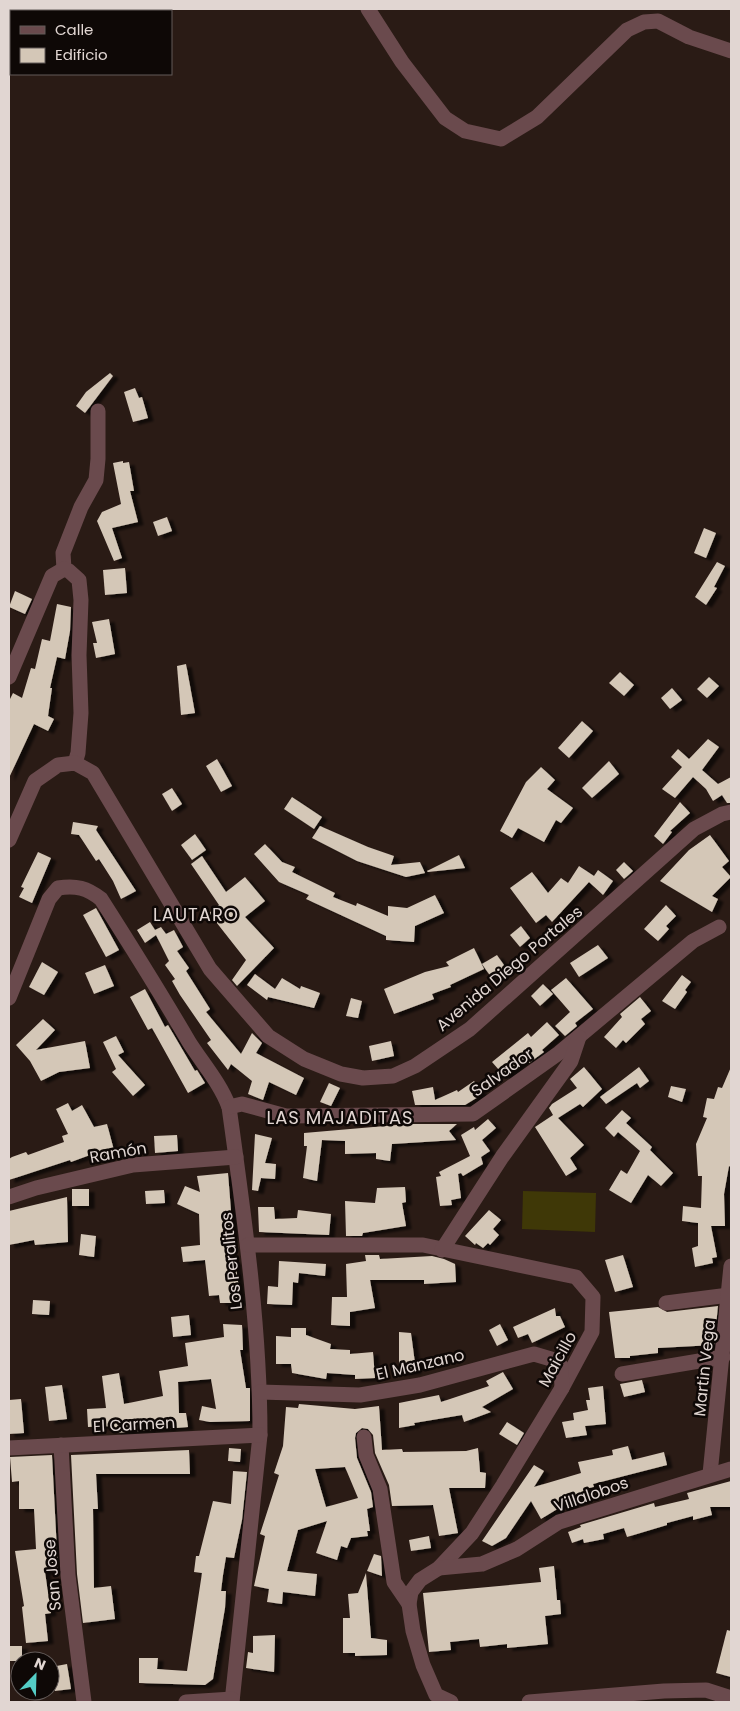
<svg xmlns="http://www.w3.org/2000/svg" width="740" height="1711" font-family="Poppins,sans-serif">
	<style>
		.green { fill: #3f3807 }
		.building { fill: #d4c7b7; fill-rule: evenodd; filter: url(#shadow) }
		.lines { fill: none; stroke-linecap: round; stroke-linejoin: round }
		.minor { stroke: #6a4a4d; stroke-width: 15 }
		.labels { text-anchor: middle; stroke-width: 5; stroke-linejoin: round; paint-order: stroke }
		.street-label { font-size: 16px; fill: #e1d6d2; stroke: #0e0806 }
		.neighbourhood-label { font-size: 18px; letter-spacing: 1px; fill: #e1d6d2; stroke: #0e0806 }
	</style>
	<defs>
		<filter id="shadow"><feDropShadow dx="5.5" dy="3" stdDeviation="1" flood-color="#0009"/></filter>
	</defs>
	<rect width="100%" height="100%" fill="#2a1b15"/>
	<polygon class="green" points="523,1191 596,1193 595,1232 522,1229"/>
	<g class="building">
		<polygon points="110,373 113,376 85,413 76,406 86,392"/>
		<polygon points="135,388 139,398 142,397 148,418 133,422 124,392"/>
		<polygon points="123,461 123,463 129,462 134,491 130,491 138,522 112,528 122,558 114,561 97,521 102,512 121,504 113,463"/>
		<polygon points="167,517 172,531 158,536 153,522"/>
		<polygon points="704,528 716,533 706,558 694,553"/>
		<polygon points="717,562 725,566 714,587 717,588 706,605 695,597"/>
		<polygon points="125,568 127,593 105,595 103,570"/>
		<polygon points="15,591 32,599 25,614 9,607"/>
		<polygon points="57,604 71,607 70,631 65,659 57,657 50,688 52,688 48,716 54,719 48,731 34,724 9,778 9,701 13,693 22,698 31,668 35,669 42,639 50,641"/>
		<polygon points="109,619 115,654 96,658 93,643 97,643 92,622"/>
		<polygon points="186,664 195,713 181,715 177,666"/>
		<polygon points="620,672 634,685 624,696 609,683"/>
		<polygon points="709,677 719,686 707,698 697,689"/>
		<polygon points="672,688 682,700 670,709 661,698"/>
		<polygon points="582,721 593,731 569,758 558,748"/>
		<polygon points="708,739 719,747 702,770 718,784 731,777 731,803 727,803 722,795 713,801 706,789 693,777 675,798 662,789 682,767 671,757 678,749 689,759"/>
		<polygon points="217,759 232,786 221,792 206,766"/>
		<polygon points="609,761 619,774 592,798 582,788"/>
		<polygon points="541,767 555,780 547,789 573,808 561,823 556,820 544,842 518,828 512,838 500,831 526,782"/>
		<polygon points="172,788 182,804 172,811 162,794"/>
		<polygon points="292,797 322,817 314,829 284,809"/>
		<polygon points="680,802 690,813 670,831 672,832 663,844 654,836"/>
		<polygon points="73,822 98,826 96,830 136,891 121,899 113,881 99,859 96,861 79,835 71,834"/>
		<polygon points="320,826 368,847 394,856 391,865 420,862 425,873 406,877 357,861 312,838"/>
		<polygon points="195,834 206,850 192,860 181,845"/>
		<polygon points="710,835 729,861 722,867 731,877 712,896 718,899 712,912 660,881 689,850"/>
		<polygon points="265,844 282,862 295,867 292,872 335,893 333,897 356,906 357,903 388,916 388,906 407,908 435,895 444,913 415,926 414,942 386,940 386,936 306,899 309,895 279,882 254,854"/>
		<polygon points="38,852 51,858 32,903 19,897 24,888 21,887"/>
		<polygon points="459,855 465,868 428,872 427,871"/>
		<polygon points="202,856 226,892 245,877 265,901 245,917 274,948 237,986 232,980 246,960 209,913 219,905 191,864"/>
		<polygon points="624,862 633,871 624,879 616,870"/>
		<polygon points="579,866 594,876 598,870 613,881 603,895 589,882 552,922 546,915 536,923 510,888 532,872 548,893 561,878 568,883"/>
		<polygon points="666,905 676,916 666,926 669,929 658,941 644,929"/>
		<polygon points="96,908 119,950 106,957 83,915"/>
		<polygon points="150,922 155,930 161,927 166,934 174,930 183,947 177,951 189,968 186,971 210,1009 206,1012 241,1054 252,1033 262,1043 256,1053 304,1078 296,1095 269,1082 263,1100 248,1094 252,1081 231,1064 228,1070 207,1043 211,1040 180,995 172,981 175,979 165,965 169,961 156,935 145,943 137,930"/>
		<polygon points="521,926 530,938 520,947 510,935"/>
		<polygon points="598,945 608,958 579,977 570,963"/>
		<polygon points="474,948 484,969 450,985 451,987 432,994 434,999 394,1014 384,989 425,972 449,966 446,962"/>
		<polygon points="497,955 506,968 491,977 482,964"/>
		<polygon points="42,962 58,972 44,995 29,987"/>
		<polygon points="105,965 114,986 94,994 85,973"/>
		<polygon points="255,974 275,989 282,978 300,989 301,986 320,993 314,1008 268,997 267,1000 247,985"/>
		<polygon points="682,975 691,982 685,990 687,992 675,1009 662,1001"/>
		<polygon points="566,978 593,1009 575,1023 577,1026 565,1036 555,1026 570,1012 551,990"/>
		<polygon points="543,984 553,994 540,1006 531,996"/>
		<polygon points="145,989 165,1027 168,1025 195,1071 197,1070 205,1083 188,1093 152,1028 148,1030 130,997"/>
		<polygon points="640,997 651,1011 641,1019 645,1024 626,1043 623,1040 616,1048 604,1037 622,1017 620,1014"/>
		<polygon points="351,998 362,1001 358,1018 346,1016"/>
		<polygon points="43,1019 55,1030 36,1050 85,1041 90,1068 59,1072 41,1081 30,1061 16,1045"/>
		<polygon points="547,1022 559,1035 542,1050 544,1052 529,1063 526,1059 506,1078 492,1062 528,1033 531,1037"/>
		<polygon points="116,1036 124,1052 118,1055 145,1085 133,1096 112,1072 116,1069 103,1042"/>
		<polygon points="391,1041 394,1056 372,1061 369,1046"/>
		<polygon points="584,1067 602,1089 583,1107 580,1104 558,1118 584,1145 570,1158 577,1169 566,1176 535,1127 553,1115 549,1108 552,1104 577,1088 570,1079"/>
		<polygon points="639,1067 649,1081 640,1088 637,1083 606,1104 600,1097"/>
		<polygon points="731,1067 731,1167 729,1166 724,1194 725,1226 711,1226 717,1257 712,1258 713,1263 695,1267 692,1248 698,1246 698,1223 682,1221 683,1206 701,1208 702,1176 698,1176 696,1144 707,1118 703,1117 707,1098 714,1099 718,1087 722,1088"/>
		<polygon points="474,1081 483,1094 465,1105 415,1105 412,1091 433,1087 435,1100 457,1090 458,1092"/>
		<polygon points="329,1083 340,1088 331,1106 320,1102"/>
		<polygon points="671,1086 686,1089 682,1102 668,1097"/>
		<polygon points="68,1103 72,1111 82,1105 94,1127 107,1124 115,1154 91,1159 90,1155 71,1162 70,1160 9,1180 9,1159 12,1157 26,1152 28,1155 64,1142 62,1136 68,1134 56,1109"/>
		<polygon points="622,1110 631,1118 626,1123 652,1147 650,1150 673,1173 661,1186 648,1175 631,1203 609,1190 621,1170 627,1174 640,1151 618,1132 614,1137 605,1128"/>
		<polygon points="488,1119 496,1128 482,1140 490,1151 481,1157 483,1164 463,1176 461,1173 458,1174 461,1198 451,1200 452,1205 440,1206 436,1177 441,1176 439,1172 470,1156 461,1135 474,1127 475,1130"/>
		<polygon points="408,1124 457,1124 449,1131 456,1140 392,1144 390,1161 376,1159 376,1153 345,1154 345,1141 322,1140 317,1181 303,1178 307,1146 304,1146 304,1133"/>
		<polygon points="255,1134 272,1138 265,1163 276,1164 275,1179 261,1178 258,1191 252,1190"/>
		<polygon points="177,1135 178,1151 155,1153 154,1136"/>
		<polygon points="228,1173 233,1236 229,1236 231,1260 235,1260 241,1303 220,1303 219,1295 209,1296 205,1260 183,1262 181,1247 200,1245 199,1214 177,1204 185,1186 200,1192 197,1176"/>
		<polygon points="405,1187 406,1202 402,1203 406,1226 363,1233 362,1236 346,1236 345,1201 375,1203 377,1188"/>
		<rect x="72" y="1189" width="17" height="17"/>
		<polygon points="164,1190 165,1203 146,1204 145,1191"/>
		<polygon points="67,1197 68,1242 35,1245 34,1240 9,1245 9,1211"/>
		<polygon points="258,1207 274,1207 275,1219 297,1218 298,1210 331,1214 329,1235 259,1232"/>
		<polygon points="489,1210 501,1220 493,1229 499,1235 490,1245 488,1243 483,1248 476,1243 475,1245 465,1236"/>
		<polygon points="81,1234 96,1236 94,1257 79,1255"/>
		<polygon points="365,1255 379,1255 380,1259 432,1256 444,1259 455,1264 456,1282 424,1284 424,1280 370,1280 375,1308 350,1312 350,1326 331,1325 332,1297 347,1297 346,1264 366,1261"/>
		<polygon points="623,1255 633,1287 615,1292 605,1260"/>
		<polygon points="279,1261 326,1264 325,1276 299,1273 298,1283 293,1282 292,1305 267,1304 268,1286 278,1287"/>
		<polygon points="33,1300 50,1301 49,1315 32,1314"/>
		<polygon points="718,1306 714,1345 658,1348 658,1353 630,1356 630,1358 615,1358 609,1312 658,1307 667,1312"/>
		<polygon points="555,1308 556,1316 560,1316 565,1327 532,1343 528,1334 518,1338 513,1327"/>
		<polygon points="189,1315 191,1335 173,1337 171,1317"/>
		<polygon points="223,1324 242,1325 243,1350 240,1350 246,1388 250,1388 250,1421 210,1422 199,1420 202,1406 216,1409 211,1379 178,1382 179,1413 186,1413 188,1427 115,1433 114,1426 88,1427 87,1409 106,1408 102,1376 119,1373 124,1404 163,1396 159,1371 188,1366 185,1343 224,1337"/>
		<polygon points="500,1324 508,1340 497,1346 489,1330"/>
		<polygon points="291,1328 306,1328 306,1335 331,1344 330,1349 350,1350 350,1354 373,1352 375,1378 355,1379 355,1375 327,1373 326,1379 292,1373 291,1364 276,1364 276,1336 291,1337"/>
		<polygon points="399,1332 411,1333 416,1371 399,1373"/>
		<polygon points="503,1372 513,1389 482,1407 491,1412 464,1422 462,1415 414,1423 415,1425 399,1428 399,1403 439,1395 441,1402 489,1386 486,1381"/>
		<polygon points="642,1380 645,1392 624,1397 620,1384"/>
		<polygon points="62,1385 67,1419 49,1421 45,1387"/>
		<polygon points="603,1386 606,1424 585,1426 587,1435 566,1438 562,1422 574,1420 573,1413 588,1410 586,1400 590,1400 588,1388"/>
		<polygon points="21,1399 24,1433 9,1434 9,1400"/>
		<path d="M299 1404 355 1409 379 1406 382 1450 402 1449 403 1452 466 1451 478 1448 480 1472 486 1473 485 1488H449L458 1533 439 1536 433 1505 392 1506 389 1485 375 1453 373 1435 368 1429 362 1428 356 1433 355 1438 357 1458 371 1492 373 1507 367 1509 370 1531H367L368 1536 351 1538 347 1548 341 1546 337 1560 316 1553 327 1521 298 1530 287 1571 317 1574 315 1596 283 1592 282 1604 267 1602 269 1589 254 1586 265 1536 260 1534 279 1475 274 1473 283 1446 286 1407 298 1408ZM345 1467 358 1498 326 1507 315 1469Z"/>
		<polygon points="507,1422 524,1433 517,1445 499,1434"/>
		<polygon points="628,1446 632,1460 664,1452 667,1465 593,1484 594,1487 584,1489 585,1495 556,1503 559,1508 541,1519 531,1501 506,1538 492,1546 482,1541 534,1465 544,1471 534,1487 581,1473 578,1462 613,1455 612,1450"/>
		<polygon points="229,1448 241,1449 240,1462 228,1461"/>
		<polygon points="189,1450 190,1474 96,1474 98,1509 93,1509 94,1588 111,1586 115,1619 83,1623 77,1574 71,1455"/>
		<polygon points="52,1455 58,1571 45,1572 51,1613 45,1614 48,1641 26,1643 22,1607 24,1606 15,1551 36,1549 34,1509 19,1509 19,1481 12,1482 10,1457"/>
		<polygon points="233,1471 247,1472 242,1520 234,1558 226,1557 223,1575 221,1591 226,1591 225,1608 213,1679 205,1685 139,1683 139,1658 158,1658 157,1669 187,1671 202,1573 194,1572 196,1556 199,1556 213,1501 231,1504"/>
		<polygon points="731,1481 731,1507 710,1507 712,1515 693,1520 693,1516 667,1523 667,1525 627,1537 624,1528 603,1534 604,1539 584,1543 583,1539 572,1543 568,1532 581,1527 580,1525 654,1503 655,1507 689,1499 687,1493"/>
		<polygon points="429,1536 431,1548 411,1551 409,1540"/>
		<polygon points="374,1554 381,1556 382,1576 367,1571"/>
		<polygon points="554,1566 557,1600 560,1600 561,1614 545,1616 548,1644 507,1648 507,1644 480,1647 479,1639 450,1642 451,1650 429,1652 423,1593 541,1582 539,1568"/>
		<polygon points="366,1573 371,1638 387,1640 387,1655 355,1656 355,1653 343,1653 343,1618 350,1618 348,1594 358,1593"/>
		<polygon points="727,1630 731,1631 731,1677 716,1673"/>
		<polygon points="275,1635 274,1672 246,1668 248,1652 253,1653 253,1636"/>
		<rect x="9" y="1646" width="13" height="15"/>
		<polygon points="67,1664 71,1689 55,1691 51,1667"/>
	</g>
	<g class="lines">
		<g class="minor">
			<polyline points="368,9 402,62 445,118 465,131 501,139 537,117 627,30 644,22 658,21 689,37 731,51"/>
			<polyline points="64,569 63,553 81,507 96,480 98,459 98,411"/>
			<polyline points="9,677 52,576 64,569 69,571 79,580 81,600 79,655 81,713 78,753 75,763"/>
			<polyline points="9,840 35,781 58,765 75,763 93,773 210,969 268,1036 304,1059 341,1074 363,1078 393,1076 415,1066 470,1029 694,829 722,814 731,812"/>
			<path d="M9 998 49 899 58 888C76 885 87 888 101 899 131 946 161 994 189 1042 203 1064 220 1083 229 1107 244 1216 260 1325 260 1435L232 1702"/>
			<polyline points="229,1107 242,1104 286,1116 473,1114 559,1053 693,941 719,927"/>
			<polyline points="9,1197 36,1188 133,1165 236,1157"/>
			<polyline points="248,1245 423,1245 576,1277 593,1297 592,1332 562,1388 503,1485 472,1533 439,1568 420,1580 411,1592 409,1604 413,1631 423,1665 436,1695 451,1702"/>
			<polyline points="442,1250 502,1157 571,1061 579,1037"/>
			<polyline points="666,1303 729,1295"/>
			<polyline points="622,1374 723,1357"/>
			<polyline points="260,1392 360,1395 420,1385 534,1354 551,1359 561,1366 562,1388"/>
			<polyline points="364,1437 366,1455 380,1489 394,1582 409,1604"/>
			<polyline points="61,1445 68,1575 84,1702"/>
			<polyline points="9,1448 260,1435"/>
			<polyline points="710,1474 731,1266"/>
			<polyline points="439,1568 482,1564 517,1549 559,1522 731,1469"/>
			<polyline points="186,1702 232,1699"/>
			<polyline points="529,1702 664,1691 706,1690 731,1698"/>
		</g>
	</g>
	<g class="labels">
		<g class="street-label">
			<text transform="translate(509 968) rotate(-40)" y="6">Avenida Diego Portales</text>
			<text transform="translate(502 1072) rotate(-35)" y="6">Salvador</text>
			<text transform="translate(118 1152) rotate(-10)" y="6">Ramón</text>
			<text transform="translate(231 1261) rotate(-96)" y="6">Los Peralitos</text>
			<text transform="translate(557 1359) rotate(-61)" y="6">Maicillo</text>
			<text transform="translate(420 1364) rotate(-13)" y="6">El Manzano</text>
			<text transform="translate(704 1368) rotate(-84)" y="6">Martin Vega</text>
			<text transform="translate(134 1424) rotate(-3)" y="6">El Carmen</text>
			<text transform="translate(591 1494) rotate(-19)" y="6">Villalobos</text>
			<text transform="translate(52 1575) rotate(-95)" y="6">San Jose</text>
		</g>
		<g class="neighbourhood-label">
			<text x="196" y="921">LAUTARO</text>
			<text x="340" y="1124">LAS MAJADITAS</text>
		</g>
	</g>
	<rect width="740" height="1711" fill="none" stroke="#e1d6d2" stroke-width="20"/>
	<rect x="10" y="10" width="162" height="65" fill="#0e0806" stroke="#625a58"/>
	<rect x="20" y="26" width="25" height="8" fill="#6a4a4d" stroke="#625a58"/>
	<text x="55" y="35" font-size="15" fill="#e1d6d2">Calle</text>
	<rect x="20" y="48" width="25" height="15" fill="#d4c7b7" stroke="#625a58"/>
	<text x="55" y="60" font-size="15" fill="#e1d6d2">Edificio</text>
	<g transform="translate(35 1676) rotate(23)"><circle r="24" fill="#0e0806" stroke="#625a58"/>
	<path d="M0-4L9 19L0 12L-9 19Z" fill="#54cdc6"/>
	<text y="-8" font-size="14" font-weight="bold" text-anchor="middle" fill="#e1d6d2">N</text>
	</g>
</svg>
